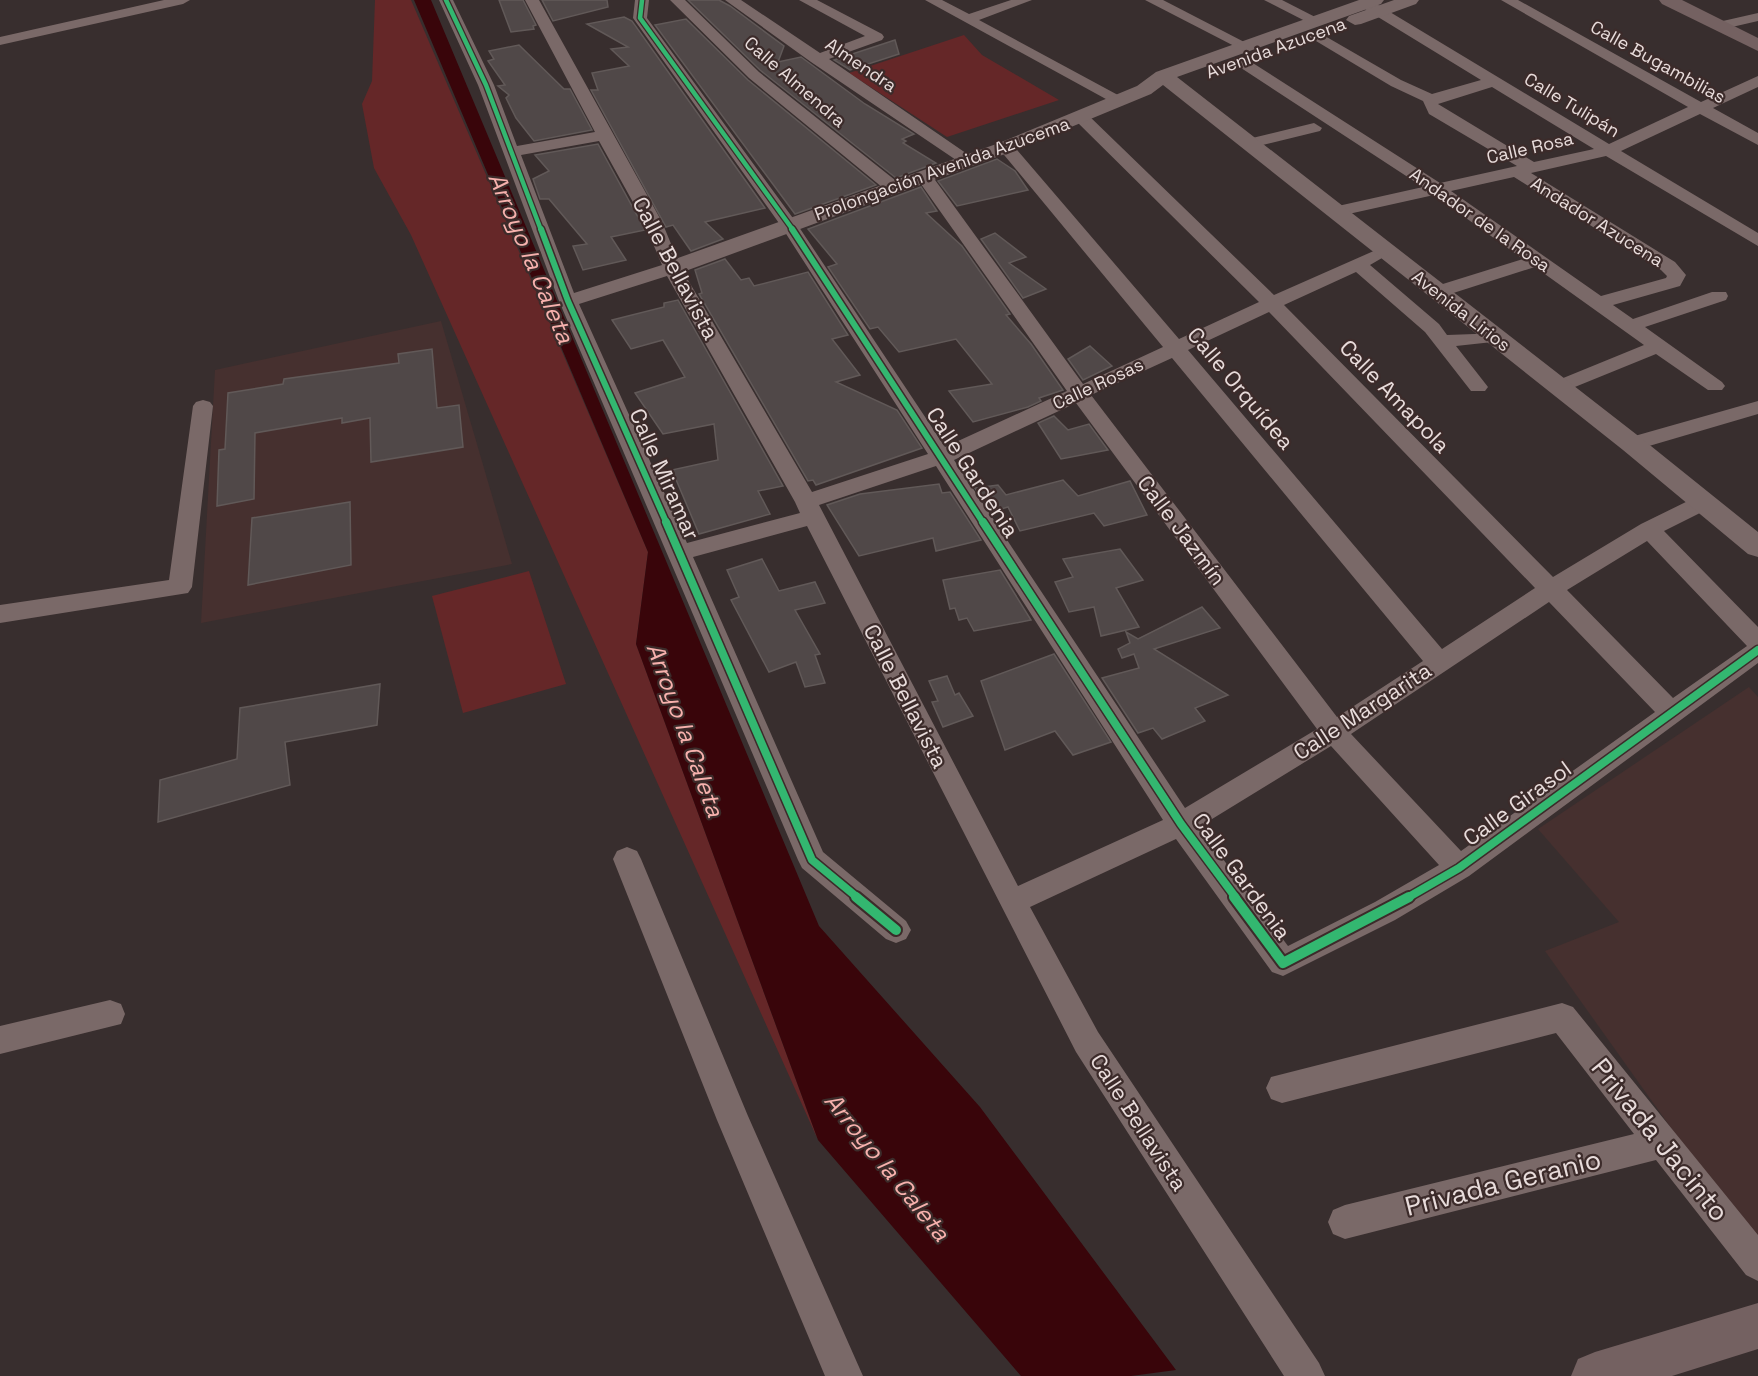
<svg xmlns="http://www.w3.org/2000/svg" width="1758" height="1376" font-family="'Space Grotesk',sans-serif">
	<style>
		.built { fill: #46302f }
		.green { fill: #652728 }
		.water { fill: #39050a }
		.building { fill: #504848; stroke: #615958; stroke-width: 1.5 }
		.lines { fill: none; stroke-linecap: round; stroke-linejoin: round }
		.minor { fill: #7a6968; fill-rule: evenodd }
		.tertiary { fill: #7a6968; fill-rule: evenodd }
		.secondary { fill: #746161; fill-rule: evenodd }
		.cycleway-far3-casing { stroke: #3c2b2a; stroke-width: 7 }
		.cycleway-far2-casing { stroke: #3c2b2a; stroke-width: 9 }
		.cycleway-far1-casing { stroke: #3c2b2a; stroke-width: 11 }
		.cycleway-casing { stroke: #3c2b2a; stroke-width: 14 }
		.cycleway-far3 { stroke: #33b770; stroke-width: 4.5 }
		.cycleway-far2 { stroke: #33b770; stroke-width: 6 }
		.cycleway-far1 { stroke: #33b770; stroke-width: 8 }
		.cycleway { stroke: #33b770; stroke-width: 10 }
		.labels { text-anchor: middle; stroke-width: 4.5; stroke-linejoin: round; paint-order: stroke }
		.far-street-label { font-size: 18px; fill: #e8dcdb; stroke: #3c2b2a }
		.street-label { font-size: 22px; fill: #e8dcdb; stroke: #3c2b2a }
		.water-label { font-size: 24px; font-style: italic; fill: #f7b1ad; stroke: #3c2b2a }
		.near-street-label { font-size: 27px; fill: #e8dcdb; stroke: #3c2b2a }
	</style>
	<rect width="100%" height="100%" fill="#382e2e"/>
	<g class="built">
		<polygon points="441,321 512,564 201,623 215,370"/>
		<polygon points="1749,687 1758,697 1758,1250 1545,951 1619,922 1538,829"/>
	</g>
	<g class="green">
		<polygon points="375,0 411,0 648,552 636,644 818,1140 411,235 374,168 362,104 372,81"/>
		<polygon points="964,35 982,55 1059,100 947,137 849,73"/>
		<polygon points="529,571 566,684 463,713 432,596"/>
	</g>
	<polygon class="water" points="414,0 431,0 819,926 980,1107 1176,1370 1131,1376 1021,1376 818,1140 636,644 648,552"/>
	<g class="building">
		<polygon points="499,0 523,0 536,25 533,26 534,29 511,32"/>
		<polygon points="542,0 607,0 608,7 553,21"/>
		<polygon points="688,0 719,0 730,6 784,46 778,62 801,57 865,104 914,134 902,139 906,141 903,143 936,163 896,178 760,70"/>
		<polygon points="624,17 632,21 765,208 705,222 723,239 691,251 673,225 666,227 591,90 598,90 592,73 629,66 611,49 628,47 587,24"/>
		<polygon points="686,19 748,80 876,185 795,214 655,25"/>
		<polygon points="895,40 899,54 850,70 834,60"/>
		<polygon points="519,45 564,89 570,89 592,130 534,141 516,118 506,98 509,95 498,86 505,85 488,61 494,59 489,51"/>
		<polygon points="598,144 645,230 611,237 626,260 583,270 573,246 587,244 549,199 540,199 533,179 549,171 535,155"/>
		<polygon points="997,159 1015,171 1028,190 957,206 938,181"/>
		<polygon points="921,187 937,211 926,213 962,246 1010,314 1006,315 1031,344 1063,390 1039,398 1041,401 1028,407 973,422 949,391 992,384 956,339 899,352 878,327 870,329 828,267 837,264 808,229"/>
		<polygon points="995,233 1026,257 1009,263 1046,289 1023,298 981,239"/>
		<polygon points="725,259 741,280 749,278 754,286 808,272 848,335 832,339 860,375 836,382 897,410 922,448 816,485 813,480 808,481 699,294 702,293 695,270"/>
		<polygon points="678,300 783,486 758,491 770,514 699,534 672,470 718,460 714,424 663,434 635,393 685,377 663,340 631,349 612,320 664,307 664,303"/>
		<polygon points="1090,346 1112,366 1083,380 1068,359"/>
		<polygon points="432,349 437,408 459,405 463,447 371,462 370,418 342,423 342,418 255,433 254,499 217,506 219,450 225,449 228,393 283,384 284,379 399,363 398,354"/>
		<polygon points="1054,416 1068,430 1089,424 1108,450 1061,459 1038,423"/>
		<polygon points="1063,480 1078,496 1130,481 1147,515 1104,526 1094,513 1020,531 1008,507 991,512 975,488 998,485 1006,495"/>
		<polygon points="939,484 942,493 950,492 981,540 936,551 933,538 859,556 827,505 860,494"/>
		<polygon points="350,502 351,565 248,585 252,518"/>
		<polygon points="1120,549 1143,580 1116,588 1139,627 1101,636 1094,607 1069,612 1055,582 1073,577 1063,559"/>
		<polygon points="762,559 779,591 815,582 825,603 795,610 820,654 815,655 825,683 805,687 796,662 769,672 731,600 739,597 727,570"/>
		<polygon points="1000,570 1031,620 974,631 967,618 959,620 955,608 950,609 943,580"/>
		<polygon points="1202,607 1220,628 1154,649 1228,695 1195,708 1205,721 1162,739 1153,728 1138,733 1102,678 1139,668 1134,654 1122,658 1118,649 1130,643 1126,632 1138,639"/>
		<polygon points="1054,654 1111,742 1073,755 1055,731 1005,750 981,681"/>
		<polygon points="947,676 955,695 959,693 973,716 943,727 932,702 938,701 929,681"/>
		<polygon points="380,684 377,725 285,742 290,785 158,822 160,780 237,759 240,708"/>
	</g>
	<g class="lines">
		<g class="minor">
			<polygon points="164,0 190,0 183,4 0,45 0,37"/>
			<path d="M439 0H453L494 85 517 146 595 132 525 0H539L662 222 681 268 812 492 928 454 781 226 633 18 635 0H649L647 18 795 221 945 447 1067 391 916 177 918 173H930L1083 384 1163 347 1000 150 998 147 1000 144H1012L1179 339 1259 302 1075 120 1073 117 1075 114H1087L1274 295 1385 246 1391 247 1394 251 1370 265 1439 324 1447 335 1502 333 1505 337 1502 341 1456 346 1488 387 1485 391H1471L1425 332 1356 272 1284 305 1553 577 1641 524 1694 498 1702 496 1710 498 1713 503 1710 508 1664 531 1758 627V663L1469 876 1395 920 1283 976 1272 972 1176 839 1030 907 1098 1032 1319 1363 1325 1376H1284L1076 1052 807 526 693 557 823 852 906 921 911 930 906 939 896 943 886 939 802 868 798 860 559 301 478 85ZM599 141 644 222 662 265 574 293 521 155ZM667 276 795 502 800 513 687 543 579 304ZM1269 312 1535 588 1442 649 1188 350ZM1172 358 1423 661 1337 717 1091 395ZM1076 403 1317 729 1185 808 954 460ZM936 466 1163 820 1018 886 819 505ZM1647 541 1747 646 1673 698 1567 590ZM1549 602 1655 712 1461 851 1351 734ZM1331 746 1439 865 1375 902 1288 946 1199 827Z"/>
			<polygon points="670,0 685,0 759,72 900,184 903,188 900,192 888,192 749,78"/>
			<polygon points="725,0 741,0 820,53 865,36 799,0 817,0 882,34 884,37 882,40 829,59 976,160 968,165 962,164 811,62"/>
			<polygon points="925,0 942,0 969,14 1011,0 1032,0 979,20 1129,101 1121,106 1115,104"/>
			<polygon points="1145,0 1163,0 1252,46 1250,49 1240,49"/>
			<polygon points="1264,0 1282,0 1323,21 1321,24 1311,24"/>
			<path d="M1360 0H1370L1609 144 1688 107 1501 0H1518L1701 102 1758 76V87L1713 108 1758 133V145L1700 114 1621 151 1758 233V246L1606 156 1531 173 1675 262 1686 275 1680 286 1613 305 1633 319 1712 292H1726L1728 296 1726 300 1645 327 1722 382 1725 386 1722 390H1708L1656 354 1565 391H1551L1548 387 1551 383 1644 345 1535 267 1444 296H1430L1428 292 1430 288 1523 259 1434 195 1335 217 1329 216 1326 212 1329 208 1423 187 1235 64 1233 61 1235 58H1245L1440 183 1517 166 1429 114 1423 101 1391 86 1306 35 1308 32H1318L1401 80 1432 94 1481 80 1360 6ZM1492 87 1594 149 1534 162 1438 104ZM1514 177 1661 270 1667 276 1666 278 1601 296 1451 191Z"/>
			<polygon points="1758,13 1758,21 1719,30 1712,26 1714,23"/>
			<polygon points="1314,123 1322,128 1320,131 1250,148 1242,143 1244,140"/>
			<polygon points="203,400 210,402 213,406 192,587 188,593 0,623 0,605 169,580 193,406 196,402"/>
			<polygon points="1758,401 1758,414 1632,451 1624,449 1621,444 1624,439"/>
			<polygon points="627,847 637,851 641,859 748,1116 863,1376 825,1376 717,1120 613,859 617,851"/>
			<polygon points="110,1000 121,1004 125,1014 121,1024 0,1054 0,1026"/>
			<polygon points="1562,1003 1573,1007 1758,1235 1758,1281 1746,1275 1656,1160 1345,1239 1333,1234 1328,1222 1333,1210 1345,1205 1634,1134 1556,1033 1282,1103 1271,1099 1266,1088 1271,1077"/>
		</g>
		<g class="tertiary">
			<polygon points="1359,0 1384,0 1381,4 1177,77 1641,438 1758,532 1758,557 1748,554 1623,450 1163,85 1151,94 1013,151 680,273 664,273 661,268 664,263 999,143 1137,86 1156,72"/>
			<polygon points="1394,0 1419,0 1416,4 1361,24 1355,25 1346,20 1349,16"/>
		</g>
		<g class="secondary">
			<polygon points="1659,0 1682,0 1758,38 1758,51 1662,4"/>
			<polygon points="1758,1303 1758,1349 1672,1376 1571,1376 1578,1359 1595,1352"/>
		</g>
		<g class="cycleway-far3-casing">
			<g id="cycleway-far3">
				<polyline points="446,0 486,85 541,230"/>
				<polyline points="642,0 640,18 793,230"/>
			</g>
		</g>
		<g class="cycleway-far2-casing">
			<g id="cycleway-far2">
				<polyline points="541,229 568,301 667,524"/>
				<polyline points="792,229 984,524"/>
			</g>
		</g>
		<g class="cycleway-far1-casing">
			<g id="cycleway-far1">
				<polyline points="666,522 812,860 858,898"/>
				<polyline points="983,522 1181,824 1236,898"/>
				<polyline points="1407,898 1459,868 1758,650"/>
			</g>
		</g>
		<g class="cycleway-casing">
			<g id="cycleway">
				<polyline points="856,897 896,930"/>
				<polyline points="1234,897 1283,963 1409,897"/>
			</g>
		</g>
		<use href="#cycleway-far3" class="cycleway-far3"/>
		<use href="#cycleway-far2" class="cycleway-far2"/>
		<use href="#cycleway-far1" class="cycleway-far1"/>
		<use href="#cycleway" class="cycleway"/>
	</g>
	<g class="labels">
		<g class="far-street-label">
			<text transform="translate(1276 48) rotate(-20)" y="6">Avenida Azucena</text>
			<text transform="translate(1658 62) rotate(29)" y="6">Calle Bugambilias</text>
			<text transform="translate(861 65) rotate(34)" y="6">Almendra</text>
			<text transform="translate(795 82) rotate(41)" y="6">Calle Almendra</text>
			<text transform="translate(1572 105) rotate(31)" y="6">Calle Tulipán</text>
			<text transform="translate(1530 148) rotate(-13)" y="6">Calle Rosa</text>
			<text transform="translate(942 169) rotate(-20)" y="6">Prolongación Avenida Azucema</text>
			<text transform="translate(1480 220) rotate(35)" y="6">Andador de la Rosa</text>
			<text transform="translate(1597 222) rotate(32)" y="6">Andador Azucena</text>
			<text transform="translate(1461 311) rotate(38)" y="6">Avenida Lirios</text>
			<text transform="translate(1098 384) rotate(-25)" y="6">Calle Rosas</text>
		</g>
		<g class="street-label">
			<text transform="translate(676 268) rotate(62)" y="8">Calle Bellavista</text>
			<text transform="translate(1241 388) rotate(50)" y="8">Calle Orquídea</text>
			<text transform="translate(1395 396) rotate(46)" y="8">Calle Amapola</text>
			<text transform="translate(973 472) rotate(57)" y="8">Calle Gardenia</text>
			<text transform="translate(665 474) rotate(66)" y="8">Calle Miramar</text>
			<text transform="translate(1182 530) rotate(53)" y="8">Calle Jazmín</text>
			<text transform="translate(906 696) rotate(63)" y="8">Calle Bellavista</text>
			<text transform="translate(1362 711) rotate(-33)" y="8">Calle Margarita</text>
			<text transform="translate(1517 803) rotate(-36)" y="8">Calle Girasol</text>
			<text transform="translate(1242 876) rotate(54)" y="8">Calle Gardenia</text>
			<text transform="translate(1139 1122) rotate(57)" y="8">Calle Bellavista</text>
		</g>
		<g class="water-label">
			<text transform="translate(531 258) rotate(67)" y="8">Arroyo la Caleta</text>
			<text transform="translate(685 730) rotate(70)" y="8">Arroyo la Caleta</text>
			<text transform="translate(887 1167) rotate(51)" y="8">Arroyo la Caleta</text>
		</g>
		<g class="near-street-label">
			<text transform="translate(1660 1140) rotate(51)" y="9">Privada Jacinto</text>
			<text transform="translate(1503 1183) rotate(-14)" y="9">Privada Geranio</text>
		</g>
	</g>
</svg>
